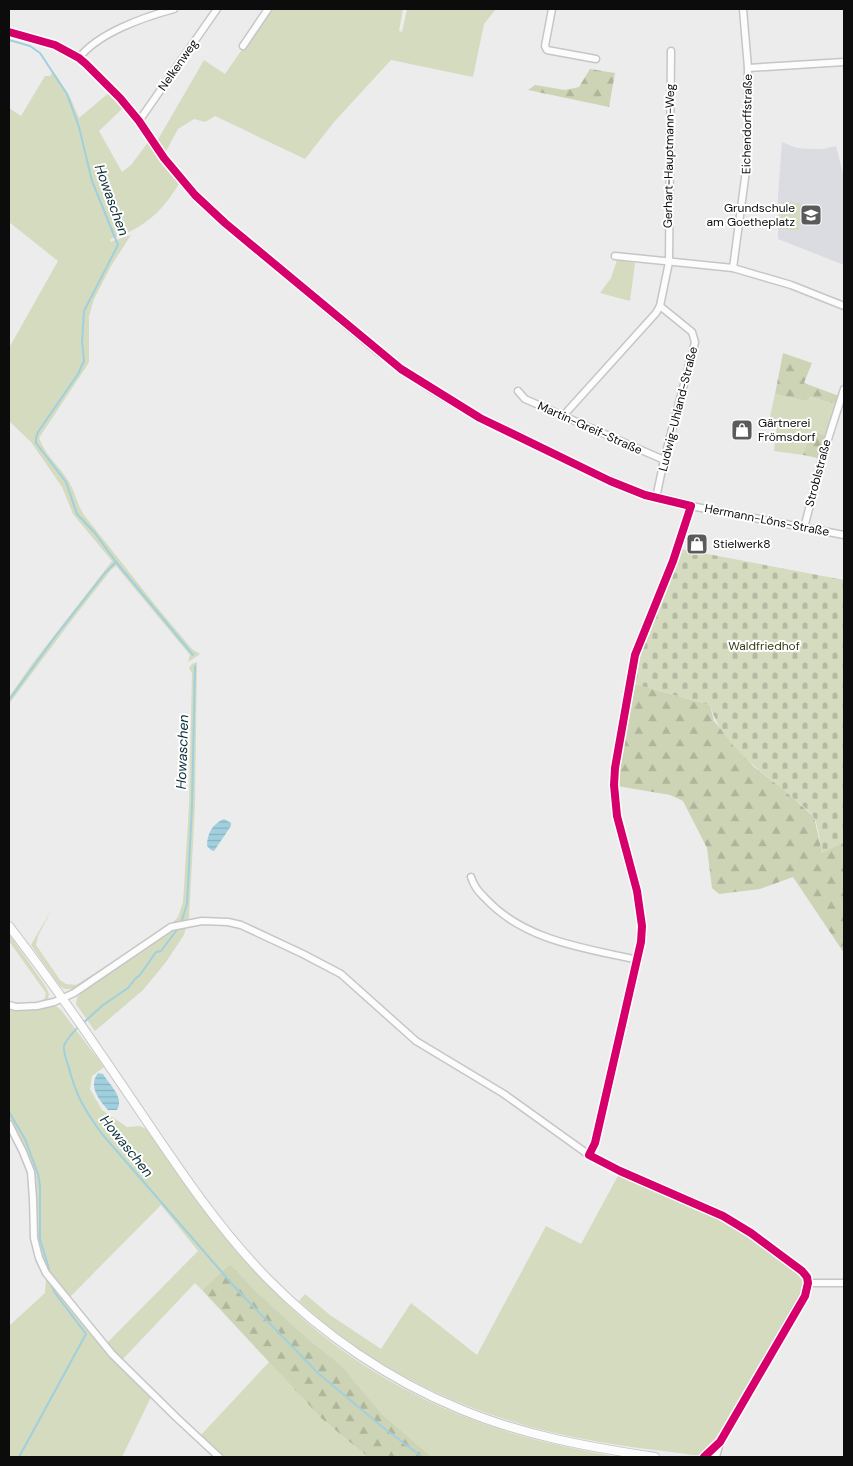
<svg xmlns="http://www.w3.org/2000/svg" width="853" height="1466" font-family="'DM Sans',sans-serif">
	<style>
		.built { fill: #dadce1 }
		.green { fill: #d4dbbf }
		.forest { fill: url(#forest-firs) }
		.cemetery { fill: url(#cemetery-stones) }
		.water { fill: url(#water-rules) }
		.lines { fill: none; stroke-linecap: round; stroke-linejoin: round }
		.stream { stroke: #a0d0de; stroke-width: 2 }
		.minor-casing { stroke: #c6c6c6; stroke-width: 9 }
		.tertiary-casing { stroke: #c6c6c6; stroke-width: 10 }
		.minor { stroke: #fcfcfc; stroke-width: 6 }
		.tertiary { stroke: #fcfcfc; stroke-width: 8 }
		.cycleway-casing { stroke: #fff; stroke-width: 11 }
		.cycleway { stroke: #d6006c; stroke-width: 8 }
		.labels { text-anchor: middle; stroke-width: 4; stroke-linejoin: round; paint-order: stroke }
		.street-label { font-size: 12px; fill: #0c0c0c; stroke: #fff }
		.poi-label { font-size: 12px; fill: #0c0c0c; stroke: #fff; text-anchor: start }
		.park-label { font-size: 12px; fill: #353c13; stroke: #fff }
		.water-label { font-size: 14px; font-style: italic; fill: #0c2f38; stroke: #fff }
	</style>
	<defs>
		<pattern id="forest-firs" width="22" height="20" patternUnits="userSpaceOnUse" patternTransform="scale(1.25)"><rect width="22" height="20" fill="#cdd4b6"/><path d="M5 1l3.5 6h-7zM16 11l3.5 6h-7z" fill="#afb59b"/></pattern>
		<pattern id="cemetery-stones" width="16" height="16" patternUnits="userSpaceOnUse" patternTransform="scale(1.25)"><rect width="16" height="16" fill="#d4dbbf"/><path d="M2 7V4a2 2 0 0 1 4 0v3zM10 15v-3a2 2 0 0 1 4 0v3z" fill="#b5bba3"/></pattern>
		<pattern id="water-rules" width="6" height="5" patternUnits="userSpaceOnUse" patternTransform="scale(1.25)"><rect width="6" height="5" fill="#a0d0de"/><path d="M0 2.5h6" fill="none" stroke="#89b1bd"/></pattern>
	</defs>
	<rect width="100%" height="100%" fill="#ececed"/>
	<polygon class="built" points="782,142 797,148 812,149 823,149 836,146 844,177 844,265 778,239 778,195"/>
	<g class="green">
		<polygon points="270,9 403,9 399,31 402,32 407,9 496,9 484,24 473,77 391,60 334,122 305,159 215,116 205,122 194,119 178,129 164,155 156,143 204,60 225,74"/>
		<path d="M52 73 55 74 70 97 79 118 110 92 123 108 99 131 122 172 131 165 149 141 180 182C166 206 150 223 125 234L121 233 116 229 117 237 111 239 110 242 131 235 111 266 94 299 89 316V362L86 367 39 438C47 458 59 465 69 482 75 492 77 504 84 515L156 606 192 649 200 654 188 662 190 655 116 566 111 570 71 621 9 704V697L32 664 112 561 73 514 62 487 31 442 9 421V348L58 261 9 222V108L21 116 45 76H50Z"/>
		<polygon points="782,202 801,203 799,230 780,229"/>
		<polygon points="617,260 635,263 630,301 600,293 611,278"/>
		<polygon points="775,394 806,401 809,397 836,404 825,435 811,431 803,455 774,451 777,423 770,417"/>
		<polygon points="197,662 195,805 189,918 187,920 171,924 178,917 183,902 189,806 192,673 189,668 192,664"/>
		<polygon points="53,907 38,936 36,945 60,980 66,984 76,985 122,956 73,989 64,989 59,985 31,945"/>
		<polygon points="186,927 184,935 166,962 143,990 95,1031 76,1004 77,998 82,992 171,930"/>
		<polygon points="9,934 46,987 49,994 48,999 39,1003 45,998 46,993 9,941"/>
		<path d="M56 1006 61 1010 104 1067 92 1076 90 1089 102 1110 127 1127 140 1126 146 1129C190 1192 235 1254 291 1308 349 1363 425 1406 502 1430 539 1442 578 1449 616 1457H432L382 1414 341 1365 307 1338 257 1292 230 1264 202 1290 195 1283 122 1360 107 1343 198 1251 161 1205 69 1298 46 1268 43 1262 36 1232 33 1173 24 1146 9 1120V1007L38 1009Z"/>
		<path d="M619 1174 721 1218 749 1235 804 1278V1289L802 1295 729 1418 716 1440 701 1455H693C662 1450 631 1448 600 1442 489 1424 382 1378 299 1301L305 1294 330 1315 381 1349 411 1303 477 1355 546 1226 581 1244Z"/>
		<polygon points="46,1279 118,1364 151,1397 122,1457 9,1457 9,1326 45,1293"/>
		<polygon points="269,1362 322,1419 368,1457 222,1457 200,1436"/>
	</g>
	<g class="forest">
		<polygon points="590,69 615,73 609,107 528,90 535,85 565,90 579,87"/>
		<polygon points="783,353 812,363 804,383 839,396 836,404 810,397 806,401 775,394"/>
		<polygon points="811,431 825,435 818,458 803,455"/>
		<polygon points="631,683 710,705 714,721 753,766 783,789 814,817 822,852 844,842 844,953 793,877 760,889 719,894 712,888 707,848 683,801 670,795 617,786"/>
		<polygon points="230,1264 257,1292 307,1338 341,1365 382,1414 432,1457 368,1457 322,1419 202,1290"/>
	</g>
	<path class="cemetery" d="M681 549 844 580V842L822 853C820 844 818 822 813 816 807 809 799 803 793 798 761 770 722 747 710 705L631 683C639 639 660 598 679 557Z"/>
	<g class="water">
		<path d="M224 819 231 823V826L214 851 211 850 207 846C207 834 212 824 224 819Z"/>
		<path d="M98 1073 103 1074C109 1084 125 1098 117 1110H108C99 1100 88 1086 98 1073Z"/>
	</g>
	<g class="lines">
		<g class="stream">
			<polyline points="9,40 30,46 40,53 67,94 79,127 92,181 118,245 84,311 82,342 84,361 78,374 38,432 36,438 36,443 66,482 77,514 95,533 116,562 193,655"/>
			<polyline points="9,700 55,637 105,573 116,562"/>
			<polyline points="181,923 187,904 192,806 195,666"/>
			<polyline points="82,1024 103,1005 128,988 135,979 140,975 156,952 161,951 179,927"/>
			<path d="M78 1027C74 1032 66 1039 64 1046 63 1051 66 1059 68 1065 76 1095 83 1108 102 1134L240 1293 318 1373 380 1425 422 1457"/>
			<polyline points="9,1112 25,1139 38,1174 40,1186 40,1239 49,1269"/>
			<polyline points="19,1457 86,1334 55,1293 52,1286"/>
		</g>
		<g class="minor-casing">
			<g id="minor">
				<polyline points="552,9 545,46 547,50 596,59"/>
				<polyline points="9,32 55,45 79,58 120,98 139,121 164,158 195,195 225,223 378,352 432,390 480,418 635,492 691,506 844,535"/>
				<polyline points="243,46 268,9"/>
				<path d="M79 58C98 33 144 17 174 9"/>
				<polyline points="748,68 844,62"/>
				<polyline points="139,121 217,9"/>
				<polyline points="615,256 733,268 791,285 844,306"/>
				<polyline points="733,268 747,163 748,68 743,9"/>
				<polyline points="518,391 525,399 664,460"/>
				<polyline points="563,416 656,313 660,306 669,262 671,51"/>
				<polyline points="656,498 664,460 695,342 692,332 660,306"/>
				<polyline points="804,528 823,455 844,389"/>
				<path d="M471 877C474 887 479 892 486 899 525 941 585 948 638 960"/>
				<polyline points="9,1005 16,1007 37,1006 54,1002 74,993 171,927 202,921 228,922 241,925 303,954 341,974 416,1041 504,1094 589,1155 620,1171 723,1216 751,1233 802,1271 807,1277 807,1289 720,1442 704,1457"/>
				<polyline points="9,1124 23,1152 31,1172 33,1199 34,1238 39,1258 46,1273 112,1354 177,1418 219,1457"/>
				<polyline points="589,1155 595,1143 641,942 642,926 637,891 617,816 614,785 615,768 635,655 673,561 691,506"/>
				<polyline points="808,1283 844,1283"/>
				<polyline points="716,1457 720,1442"/>
			</g>
		</g>
		<g class="tertiary-casing">
			<path id="tertiary" d="M9 926C53 983 93 1042 133 1101 175 1163 216 1226 268 1279 322 1334 389 1380 460 1409 522 1435 588 1447 655 1457"/>
		</g>
		<use href="#minor" class="minor"/>
		<use href="#tertiary" class="tertiary"/>
		<g class="cycleway-casing">
			<polyline id="cycleway" points="9,32 55,45 79,58 86,64 120,98 139,121 164,158 195,195 225,223 401,369 480,418 610,481 645,495 691,506 673,561 635,655 615,768 614,785 617,816 637,891 642,926 641,942 595,1143 589,1155 620,1171 723,1216 751,1233 802,1271 807,1277 808,1283 805,1296 720,1442 704,1457"/>
		</g>
		<use href="#cycleway" class="cycleway"/>
	</g>
	<defs>
		<g id="school-square" transform="scale(1.125)"><rect x="-9" y="-9" width="18" height="18" rx="4" fill="#5a5a5b" stroke="#fff"/><path d="M0-5L7-2L0 1L-7-2ZM-4 1L0 2.5L4 1V4Q0 6-4 4Z" fill="#fff"/></g>
		<g id="shop-square" transform="scale(1.125)"><rect x="-9" y="-9" width="18" height="18" rx="4" fill="#5a5a5b" stroke="#fff"/><path d="M-5-2.5h2.3a2.7 3.5 0 0 1 5.4 0H5L5.5 6h-11ZM-1.5-2.5h3a1.5 2.3 0 0 0-3 0Z" fill="#fff"/></g>
	</defs>
	<g fill-rule="evenodd">
		<use href="#school-square" x="811" y="215"/>
		<use href="#shop-square" x="742" y="430"/>
		<use href="#shop-square" x="697" y="544"/>
	</g>
	<g class="labels">
		<g class="street-label">
			<text transform="translate(178 65) rotate(-55)" y="4">Nelkenweg</text>
			<text transform="translate(747 124) rotate(-89)" y="4">Eichendorffstraße</text>
			<text transform="translate(669 156) rotate(-89)" y="4">Gerhart-Hauptmann-Weg</text>
			<text transform="translate(678 409) rotate(-76)" y="4">Ludwig-Uhland-Straße</text>
			<text transform="translate(590 428) rotate(24)" y="4">Martin-Greif-Straße</text>
			<text transform="translate(818 473) rotate(-75)" y="4">Stroblstraße</text>
			<text transform="translate(767 520) rotate(11)" y="4">Hermann-Löns-Straße</text>
		</g>
		<g class="poi-label">
			<text x="795" y="212" text-anchor="end">Grundschule<tspan x="795" dy="14">am Goetheplatz</tspan></text>
			<text x="758" y="427">Gärtnerei<tspan x="758" dy="14">Frömsdorf</tspan></text>
			<text x="713" y="548">Stielwerk8</text>
		</g>
		<g class="park-label">
			<text x="764" y="650">Waldfriedhof</text>
		</g>
		<g class="water-label">
			<text transform="translate(112 200) rotate(70)" y="5">Howaschen</text>
			<text transform="translate(182 752) rotate(-88)" y="5">Howaschen</text>
			<text transform="translate(127 1146) rotate(51)" y="5">Howaschen</text>
		</g>
	</g>
	<rect width="853" height="1466" fill="none" stroke="#0c0c0c" stroke-width="20"/>
</svg>
